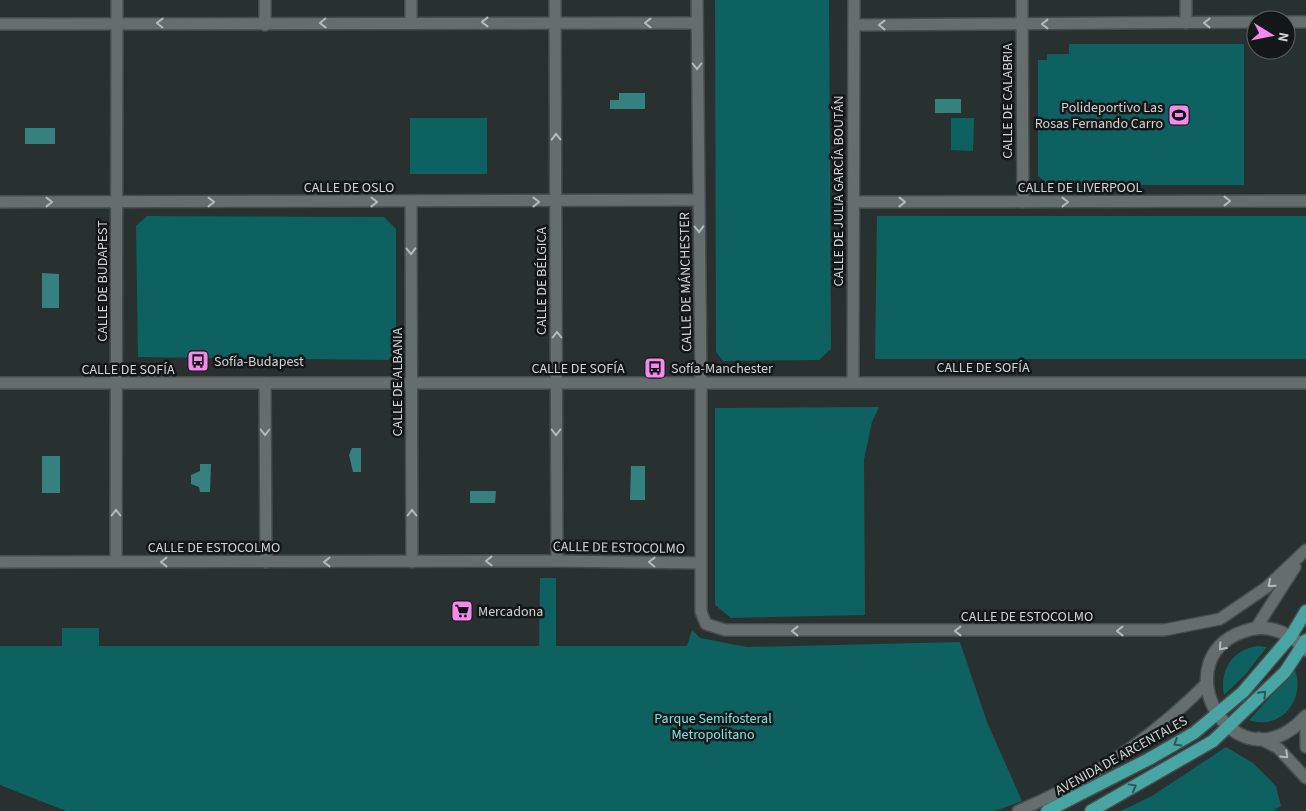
<svg xmlns="http://www.w3.org/2000/svg" width="1306" height="811" font-family="'Source Sans 3',sans-serif">
	<style>
		.green { fill: #0d6160 }
		.water { fill: #35817f }
		.lines { fill: none; stroke-linecap: round; stroke-linejoin: round }
		.minor-casing { stroke: #464c4c; stroke-width: 14 }
		.tertiary-casing { stroke: #464c4c; stroke-width: 15 }
		.primary-casing { stroke: #464c4c; stroke-width: 15 }
		.minor { stroke: #656e6d; stroke-width: 11 }
		.tertiary { stroke: #656e6d; stroke-width: 12 }
		.primary { stroke: #47a5a3; stroke-width: 12 }
		.oneway { stroke: #b4baba }
		.oneway2 { stroke: #2b5756 }
		.labels { text-anchor: middle; stroke-width: 5; stroke-linejoin: round; paint-order: stroke }
		.street-label { font-size: 14px; fill: #ced3d3; stroke: #141717 }
		.poi-label { font-size: 14px; fill: #ced3d3; stroke: #141717; text-anchor: start }
		.park-label { font-size: 14px; fill: #73e5e2; stroke: #141717 }
	</style>
	<rect width="100%" height="100%" fill="#293030"/>
	<g class="green">
		<polygon points="715,0 829,0 831,349 819,360 723,361 716,352"/>
		<polygon points="1069,44 1244,44 1244,185 1049,185 1038,176 1038,60 1047,60 1047,54 1069,54"/>
		<rect x="410" y="118" width="77" height="56"/>
		<polygon points="951,118 974,118 973,151 951,150"/>
		<polygon points="147,216 384,217 396,229 396,351 388,360 138,357 136,226"/>
		<polygon points="877,216 1306,216 1306,359 875,359"/>
		<polygon points="879,407 872,422 864,459 865,615 731,618 715,605 715,408"/>
		<polygon points="540,578 556,578 556,646 687,646 692,630 700,638 747,647 960,642 987,722 1022,801 995,811 66,811 0,785 0,646 62,646 62,628 99,628 99,646 539,646"/>
		<path d="M1258 646 1267 647 1245 675 1224 695C1219 670 1233 649 1258 646Z"/>
		<path d="M1295 670C1306 700 1280 731 1249 720Z"/>
		<polygon points="1226,747 1253,763 1276,786 1281,806 1273,811 1121,811 1152,796"/>
	</g>
	<g class="water">
		<polygon points="619,93 645,93 645,109 610,109 610,100 619,100"/>
		<rect x="935" y="99" width="26" height="14"/>
		<rect x="25" y="128" width="30" height="16"/>
		<polygon points="42,273 59,274 59,308 42,308"/>
		<polygon points="352,448 361,448 361,472 353,472 349,455"/>
		<rect x="42" y="456" width="18" height="37"/>
		<polygon points="200,464 211,464 210,492 200,492 199,487 191,484 191,475 200,471"/>
		<polygon points="631,466 645,466 645,500 630,500"/>
		<polygon points="470,491 496,491 495,503 470,503"/>
	</g>
	<g class="lines">
		<g class="minor-casing">
			<g id="minor">
				<polyline points="265,0 265,25"/>
				<polyline points="411,0 411,22"/>
				<polyline points="555,0 557,561"/>
				<polyline points="697,0 701,383 701,612 706,624 725,630 1164,630 1220,619 1267,587 1306,550"/>
				<polyline points="1022,0 1023,202"/>
				<polyline points="1286,22 1306,22"/>
				<polyline points="1186,23 1186,0"/>
				<polyline points="0,24 697,23"/>
				<polyline points="854,25 1256,22"/>
				<polyline points="0,202 698,200"/>
				<polyline points="411,202 412,562"/>
				<polyline points="853,202 1306,201"/>
				<polyline points="853,382 854,0"/>
				<polyline points="0,383 1306,383"/>
				<polyline points="265,383 266,562"/>
				<polyline points="116,561 117,0"/>
				<polyline points="0,562 557,561 700,563"/>
				<polyline points="1256,628 1295,567"/>
				<polyline points="1306,722 1306,747"/>
				<polyline points="1259,738 1278,748 1306,778"/>
				<path d="M1018 811C1090 781 1152 738 1207 683"/>
			</g>
		</g>
		<g class="tertiary-casing">
			<path id="tertiary" d="M1306 650C1293 635 1272 625 1252 629 1155 652 1234 795 1306 716"/>
		</g>
		<g class="primary-casing">
			<g id="primary">
				<polyline points="1047,811 1149,759 1194,733 1243,692 1291,636 1306,611"/>
				<polyline points="1091,811 1213,741 1285,672 1306,640"/>
			</g>
		</g>
		<use href="#minor" class="minor"/>
		<use href="#tertiary" class="tertiary"/>
		<use href="#primary" class="primary"/>
	</g>
	<defs><path id="oneway-chevron" d="M-2-3.5L2.5 0L-2 3.5" fill="none" stroke-width="1.6" stroke-linecap="round" stroke-linejoin="round" transform="scale(1.25)"/></defs>
	<g class="oneway">
		<use href="#oneway-chevron" transform="translate(485 22) rotate(-180)"/>
		<use href="#oneway-chevron" transform="translate(160 23) rotate(-179)"/>
		<use href="#oneway-chevron" transform="translate(323 23) rotate(179)"/>
		<use href="#oneway-chevron" transform="translate(648 23) rotate(-180)"/>
		<use href="#oneway-chevron" transform="translate(1207 23) rotate(180)"/>
		<use href="#oneway-chevron" transform="translate(1045 24) rotate(180)"/>
		<use href="#oneway-chevron" transform="translate(882 25) rotate(180)"/>
		<use href="#oneway-chevron" transform="translate(697 66) rotate(90)"/>
		<use href="#oneway-chevron" transform="translate(556 137) rotate(-91)"/>
		<use href="#oneway-chevron" transform="translate(1227 201)"/>
		<use href="#oneway-chevron" transform="translate(49 202)"/>
		<use href="#oneway-chevron" transform="translate(211 202)"/>
		<use href="#oneway-chevron" transform="translate(374 202)"/>
		<use href="#oneway-chevron" transform="translate(536 202)"/>
		<use href="#oneway-chevron" transform="translate(902 202)"/>
		<use href="#oneway-chevron" transform="translate(1065 202)"/>
		<use href="#oneway-chevron" transform="translate(699 229) rotate(89)"/>
		<use href="#oneway-chevron" transform="translate(411 251) rotate(89)"/>
		<use href="#oneway-chevron" transform="translate(557 335) rotate(-90)"/>
		<use href="#oneway-chevron" transform="translate(265 432) rotate(90)"/>
		<use href="#oneway-chevron" transform="translate(556 432) rotate(90)"/>
		<use href="#oneway-chevron" transform="translate(116 513) rotate(-90)"/>
		<use href="#oneway-chevron" transform="translate(412 513) rotate(-90)"/>
		<use href="#oneway-chevron" transform="translate(489 561) rotate(180)"/>
		<use href="#oneway-chevron" transform="translate(164 562) rotate(-180)"/>
		<use href="#oneway-chevron" transform="translate(327 562) rotate(180)"/>
		<use href="#oneway-chevron" transform="translate(652 562) rotate(-179)"/>
		<use href="#oneway-chevron" transform="translate(1271 584) rotate(139)"/>
		<use href="#oneway-chevron" transform="translate(795 631) rotate(-180)"/>
		<use href="#oneway-chevron" transform="translate(958 631) rotate(180)"/>
		<use href="#oneway-chevron" transform="translate(1120 631) rotate(180)"/>
		<use href="#oneway-chevron" transform="translate(1222 647) rotate(132)"/>
		<use href="#oneway-chevron" transform="translate(1285 755) rotate(44)"/>
	</g>
	<g class="oneway2">
		<use href="#oneway-chevron" transform="translate(1263 694) rotate(-46)"/>
		<use href="#oneway-chevron" transform="translate(1177 743) rotate(149)"/>
		<use href="#oneway-chevron" transform="translate(1133 787) rotate(-29)"/>
	</g>
	<defs>
		<g id="stadium-square" transform="scale(1.125)"><rect x="-9" y="-9" width="18" height="18" rx="4" fill="#f589ef" stroke="#141717"/><path d="M0-5a6.5 5 0 1 0 0 10a6.5 5 0 1 0 0-10ZM-3.5-1.8h7v3.6h-7Z" fill="#111"/></g>
		<g id="bus-square" transform="scale(1.125)"><rect x="-9" y="-9" width="18" height="18" rx="4" fill="#f589ef" stroke="#141717"/><path d="M-5-6H5V4H4V6H2V4H-2V6H-4V4H-5ZM-3.5-4V0h7V-4ZM-3.5 1.2v1.5H-2V1.2ZM2 1.2v1.5H3.5V1.2Z" fill="#111"/></g>
		<g id="supermarket-square" transform="scale(1.125)"><rect x="-9" y="-9" width="18" height="18" rx="4" fill="#f589ef" stroke="#141717"/><path d="M-6-5.5h2.5l.6 2H6L4.5 2H-2.5L-4.4-4H-6ZM-1.5 3.2a1.3 1.3 0 1 0 .1 0ZM3 3.2a1.3 1.3 0 1 0 .1 0Z" fill="#111"/></g>
	</defs>
	<g fill-rule="evenodd">
		<use href="#stadium-square" x="1179" y="115"/>
		<use href="#bus-square" x="198" y="361"/>
		<use href="#bus-square" x="655" y="368"/>
		<use href="#supermarket-square" x="462" y="611"/>
	</g>
	<g class="labels">
		<g class="street-label">
			<text transform="translate(1007 101) rotate(-90)" y="5">CALLE DE CALABRIA</text>
			<text x="349" y="192">CALLE DE OSLO</text>
			<text x="1080" y="192">CALLE DE LIVERPOOL</text>
			<text transform="translate(838 191) rotate(-90)" y="5">CALLE DE JULIA GARCÍA BOUTÁN</text>
			<text transform="translate(102 281) rotate(-90)" y="5">CALLE DE BUDAPEST</text>
			<text transform="translate(541 281) rotate(-90)" y="5">CALLE DE BÉLGICA</text>
			<text transform="translate(685 282) rotate(-91)" y="5">CALLE DE MÁNCHESTER</text>
			<text x="983" y="372">CALLE DE SOFÍA</text>
			<text x="578" y="373">CALLE DE SOFÍA</text>
			<text x="128" y="374">CALLE DE SOFÍA</text>
			<text transform="translate(397 382) rotate(-90)" y="5">CALLE DE ALBANIA</text>
			<text x="214" y="552">CALLE DE ESTOCOLMO</text>
			<text transform="translate(619 547) rotate(1)" y="5">CALLE DE ESTOCOLMO</text>
			<text x="1027" y="621">CALLE DE ESTOCOLMO</text>
			<text transform="translate(1121 755) rotate(-29)" y="5">AVENIDA DE ARCENTALES</text>
		</g>
		<g class="poi-label">
			<text x="1163" y="112" text-anchor="end">Polideportivo Las<tspan x="1163" dy="16">Rosas Fernando Carro</tspan></text>
			<text x="214" y="366">Sofía-Budapest</text>
			<text x="671" y="373">Sofía-Manchester</text>
			<text x="478" y="616">Mercadona</text>
		</g>
		<g class="park-label">
			<text x="713" y="723">Parque Semifosteral<tspan x="713" dy="16">Metropolitano</tspan></text>
		</g>
	</g>
	<g transform="translate(1271 35) rotate(100)"><circle r="24" fill="#141717" stroke="#5e6262"/>
	<path d="M0-4L9 19L0 12L-9 19Z" fill="#f589ef"/>
	<text y="-8" font-size="14" font-weight="bold" text-anchor="middle" fill="#ced3d3">N</text>
	</g>
</svg>
